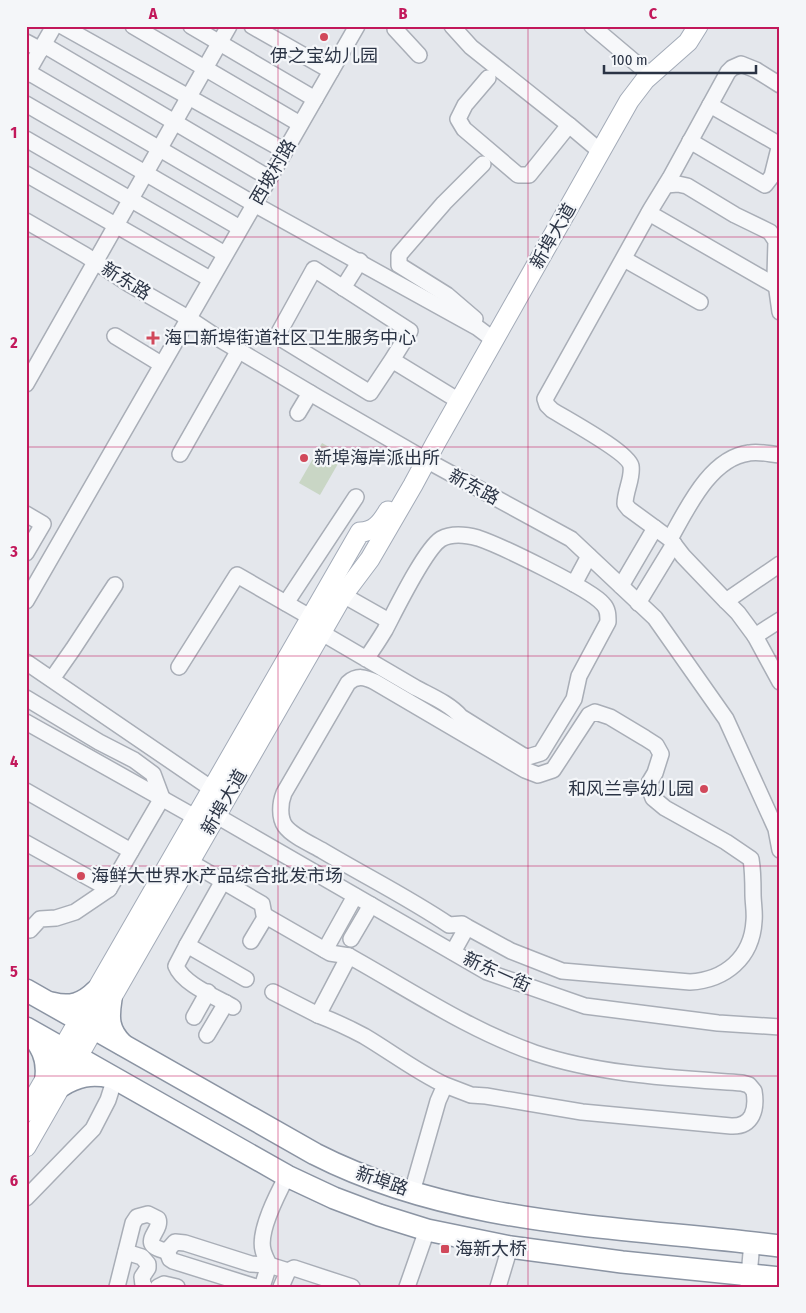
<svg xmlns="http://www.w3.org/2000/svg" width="806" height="1313" font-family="'Fira Sans Condensed','Noto Sans SC',sans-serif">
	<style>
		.park { fill: #c9d6c5 }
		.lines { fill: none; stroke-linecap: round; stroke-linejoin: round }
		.minor-casing { stroke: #a9aeb7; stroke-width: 18 }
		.major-casing { stroke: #a3abb8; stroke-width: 21 }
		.highway-casing { stroke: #8b94a3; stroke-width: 24 }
		.minor { stroke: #f7f8fa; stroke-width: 15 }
		.major { stroke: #fff; stroke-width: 19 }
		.highway { stroke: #fff; stroke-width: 21 }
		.grid { fill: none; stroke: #c2185b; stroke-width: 1; stroke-opacity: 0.55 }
		.poi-dot { fill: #d1495b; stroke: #f4f6f9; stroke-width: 2 }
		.labels { text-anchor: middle; stroke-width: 4.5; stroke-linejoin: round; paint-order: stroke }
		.poi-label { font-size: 18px; fill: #2b3445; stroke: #f4f6f9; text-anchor: start }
		.street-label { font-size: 18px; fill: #2b3445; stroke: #f4f6f9 }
		.neatline { fill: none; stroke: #c2185b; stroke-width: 2 }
		.grid-label { font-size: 16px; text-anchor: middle; font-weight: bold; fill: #c2185b }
	</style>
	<rect width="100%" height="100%" fill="#e4e7ec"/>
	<polygon class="park" points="322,443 343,455 320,495 299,483"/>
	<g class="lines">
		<g class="minor-casing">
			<g id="minor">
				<polyline points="62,26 285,151"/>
				<polyline points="133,26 300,124"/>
				<polyline points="191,26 315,99"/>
				<polyline points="252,26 331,71"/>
				<polyline points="452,26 471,47 569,125"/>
				<polyline points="592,26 650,75"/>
				<polyline points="395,29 419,55"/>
				<polyline points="26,42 41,50"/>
				<polyline points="44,45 269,178"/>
				<polyline points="28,72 254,204 478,328 494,340"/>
				<polyline points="26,75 54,26"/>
				<polyline points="488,78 465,105 458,119 464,129 518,175 529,175 569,125 601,152"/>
				<polyline points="26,104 240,228"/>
				<polyline points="710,105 780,145"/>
				<polyline points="26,139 225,254"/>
				<polyline points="690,141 765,185 772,176 780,144"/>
				<polyline points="26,174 210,279"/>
				<polyline points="666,185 678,184 687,186 735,215 770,232 776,241 775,276 780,312"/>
				<polyline points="649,213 776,286"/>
				<polyline points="26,221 85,255 129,284 188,318 221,340 317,397 426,460 571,539 655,618 726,719 776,829 780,850"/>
				<polyline points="624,259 700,302"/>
				<polyline points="343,288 360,261"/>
				<polyline points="475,319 447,295 399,265 399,255 444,203 483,164"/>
				<polyline points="115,336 161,364"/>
				<polyline points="392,360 410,331 314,269 277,336 370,393 392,360 459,401"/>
				<polyline points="26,384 229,26"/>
				<polyline points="298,413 310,393"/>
				<polyline points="180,454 239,350"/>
				<polyline points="26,514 43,524 26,553"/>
				<path d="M670 539C687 509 710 458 749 453 759 451 769 454 780 455"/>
				<polyline points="574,584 589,556"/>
				<polyline points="621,586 655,528"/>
				<polyline points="343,595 389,621"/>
				<polyline points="26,601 357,26"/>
				<path d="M726 601 683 556 670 539 629 509 625 504C625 491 633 478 631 466 628 452 566 419 552 410L547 405 545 399 651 209 670 178 728 72 732 68 741 64 756 70 780 85"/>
				<polyline points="286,603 356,497"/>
				<polyline points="638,603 674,544"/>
				<polyline points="780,620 755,636 780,682"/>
				<path d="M322 633C353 651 384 669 416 688 431 696 450 704 461 717L522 755 528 757 541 753 574 699 579 676 608 622C608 615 608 609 603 604 591 589 499 545 478 538 467 535 452 533 441 539 425 549 395 611 385 630 379 640 373 649 366 659"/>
				<polyline points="755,636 738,613 726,601 780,564"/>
				<polyline points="26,662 212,789"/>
				<polyline points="179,667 237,575 310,617"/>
				<polyline points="52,679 73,649 115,585"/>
				<polyline points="26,698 99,742 134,760 153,774 162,798"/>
				<polyline points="26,722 195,817"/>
				<polyline points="26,791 131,851"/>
				<polyline points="217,816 487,972 585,1006 718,1023 780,1027"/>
				<polyline points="26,843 109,889"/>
				<polyline points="190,862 262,904 264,915 330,953 349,956"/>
				<polyline points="223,881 187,945 246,979"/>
				<polyline points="26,929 30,930 40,919 56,918 75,912 109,889 162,798"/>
				<polyline points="351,939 371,905"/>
				<polyline points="251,941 266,916"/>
				<path d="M187 945 176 966C183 984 216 997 233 1007"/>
				<polyline points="325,950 355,896"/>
				<path d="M453 952 467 927 511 951 562 971 690 982C725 980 752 958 754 921 755 912 753 903 753 894 753 882 753 871 751 859L726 842 665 808 653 798 649 787V783L655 773 661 754 656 745 645 738 610 717 595 712 589 715 553 770 538 775 525 770 375 682C365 677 357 675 348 683L284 793C280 803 279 817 285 826 292 836 313 845 323 851 365 876 409 898 449 925L462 924 467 927"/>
				<polyline points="273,992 318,1015"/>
				<polyline points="194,1017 208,992"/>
				<polyline points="207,1035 226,1003"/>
				<path d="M412 1192 438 1101 445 1085 471 1095 486 1096 582 1112 731 1126C753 1127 757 1109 754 1091L749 1085 742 1083C673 1078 601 1075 535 1053 469 1030 410 990 349 956L318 1015C334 1021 349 1028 364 1036 391 1052 417 1072 445 1085"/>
				<polyline points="26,1198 93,1129 108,1100 115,1078"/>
				<polyline points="167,1251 170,1259 173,1261 256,1287"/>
				<polyline points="126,1252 142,1257 148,1264 148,1268 142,1277 143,1285 145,1287"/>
				<path d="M117 1287 133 1223 137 1217 148 1214 158 1219C163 1231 135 1245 167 1251L175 1242 185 1243 251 1264 269 1265 288 1271"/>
				<polyline points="158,1287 164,1284 177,1287"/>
				<path d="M262 1287 269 1265C267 1260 264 1255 263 1250 258 1231 278 1193 287 1176"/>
				<polyline points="281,1287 288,1271 294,1268 352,1287"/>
				<polyline points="407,1287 427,1230"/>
				<polyline points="498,1287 510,1247"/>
				<polyline points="748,1287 752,1242"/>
			</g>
		</g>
		<g class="major-casing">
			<g id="major">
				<path d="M26 1112 360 532C374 532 381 523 388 511"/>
				<polyline points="26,1147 343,595 370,559 413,485 435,444 629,101 645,80 688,42 698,26"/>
			</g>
		</g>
		<g class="highway-casing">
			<g id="highway">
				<path d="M26 990 315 1154C458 1227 623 1226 780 1246"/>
				<path d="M111 999C108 1018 108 1030 122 1044"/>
				<path d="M52 1003C70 1008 83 1004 96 991"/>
				<polyline points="26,1028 287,1176 334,1198 379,1215 427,1230 510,1247 622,1262 780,1278"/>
				<path d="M29 1031C41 1046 48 1057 46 1077"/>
				<path d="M61 1086C77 1076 91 1073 110 1077"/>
			</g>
		</g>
		<use href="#minor" class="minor"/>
		<use href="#major" class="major"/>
		<use href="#highway" class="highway"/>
	</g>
	<path class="grid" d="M278 26V1287M528 26V1287M26 237H780M26 447H780M26 656H780M26 866H780M26 1076H780"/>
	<g class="poi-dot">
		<circle cx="324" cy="37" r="5"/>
		<path d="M150.5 330.5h5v5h5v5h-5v5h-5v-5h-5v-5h5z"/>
		<circle cx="304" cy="458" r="5"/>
		<circle cx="704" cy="789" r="5"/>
		<circle cx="81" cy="876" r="5"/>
		<rect x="440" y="1244" width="10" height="10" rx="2.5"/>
	</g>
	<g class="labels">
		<g class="poi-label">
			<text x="324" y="62" text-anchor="middle">伊之宝幼儿园</text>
			<text x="164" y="344">海口新埠街道社区卫生服务中心</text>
			<text x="314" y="464">新埠海岸派出所</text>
			<text x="694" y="795" text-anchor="end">和风兰亭幼儿园</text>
			<text x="91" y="882">海鲜大世界水产品综合批发市场</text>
			<text x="455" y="1255">海新大桥</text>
		</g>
		<g class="street-label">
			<text transform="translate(273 172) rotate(-60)" y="6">西坡村路</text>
			<text transform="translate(553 236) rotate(-60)" y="6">新埠大道</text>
			<text transform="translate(126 281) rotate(32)" y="6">新东路</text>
			<text transform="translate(474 487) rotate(28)" y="6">新东路</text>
			<text transform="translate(224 802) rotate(-60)" y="6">新埠大道</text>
			<text transform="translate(497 972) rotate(24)" y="6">新东一街</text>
			<text transform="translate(382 1181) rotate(19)" y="6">新埠路</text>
		</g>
	</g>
	<rect width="806" height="1313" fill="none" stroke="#f4f6f9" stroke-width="55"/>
	<path d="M604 65v8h152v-8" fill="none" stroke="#2b3445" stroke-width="2.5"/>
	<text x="611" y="65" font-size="15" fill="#2b3445" stroke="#f4f6f9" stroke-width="4" paint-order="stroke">100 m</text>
	<rect x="28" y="28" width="750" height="1258" class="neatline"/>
	<g class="grid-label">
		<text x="153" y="19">A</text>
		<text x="403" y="19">B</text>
		<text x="653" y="19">C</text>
		<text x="14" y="138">1</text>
		<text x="14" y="348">2</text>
		<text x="14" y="557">3</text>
		<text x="14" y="767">4</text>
		<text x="14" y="977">5</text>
		<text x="14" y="1186">6</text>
	</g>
</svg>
